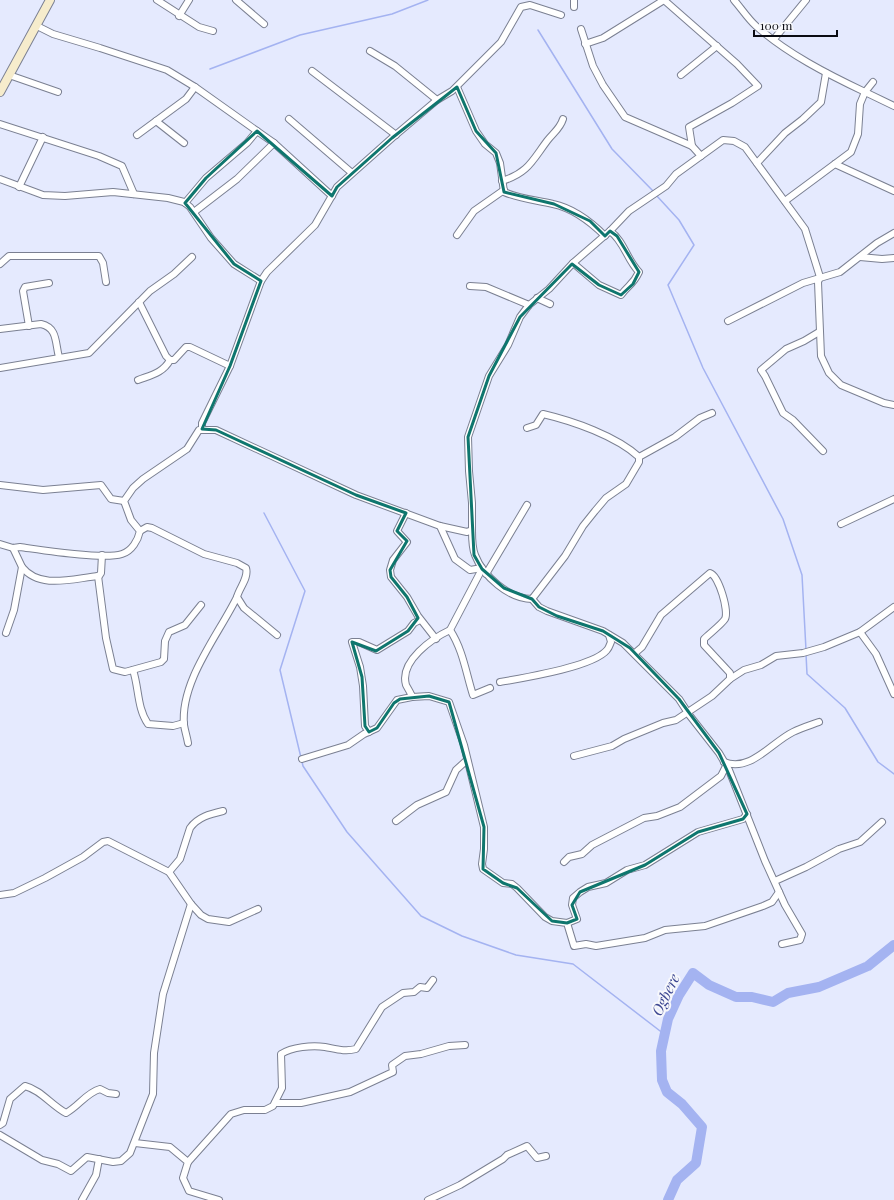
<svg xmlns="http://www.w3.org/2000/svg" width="894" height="1200" font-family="'Playfair Display',serif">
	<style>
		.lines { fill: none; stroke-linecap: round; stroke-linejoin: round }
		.stream { stroke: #a4b3f1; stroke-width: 1.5 }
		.river { stroke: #a4b3f1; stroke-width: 10 }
		.street-casing { stroke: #7b8092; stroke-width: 8 }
		.secondary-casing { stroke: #7b8092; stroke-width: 10 }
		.street { stroke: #fff; stroke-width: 6 }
		.secondary { stroke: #f6eccc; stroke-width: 8 }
		.marked { fill: none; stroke: #0f766e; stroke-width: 3; stroke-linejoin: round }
		.labels { text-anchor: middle; stroke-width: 4; stroke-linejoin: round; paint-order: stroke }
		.water-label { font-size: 15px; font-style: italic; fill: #3e4892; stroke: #f7f8fc }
	</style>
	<rect width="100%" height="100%" fill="#e5eafe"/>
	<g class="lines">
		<g class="stream">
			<polyline points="538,30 612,149 654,192"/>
			<polyline points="210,69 300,35 392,14 428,0"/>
			<polyline points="656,195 679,220 694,245 668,285 703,368 783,519 802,575 806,650"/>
			<polyline points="264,513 305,591 280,670 303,766 347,832 421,916 462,936 516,955 573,964 664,1034"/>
			<polyline points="806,654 807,674 845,708 878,762 894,774"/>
		</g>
		<polyline class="river" points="668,1200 677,1180 696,1163 702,1127 682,1104 667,1092 662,1080 661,1051 668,1019 679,995 693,973 709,985 736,997 752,997 773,1002 788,993 819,987 868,966 894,945"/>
		<g class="street-casing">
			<g id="street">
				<polyline points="157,0 199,27 213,31"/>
				<polyline points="236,0 264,24"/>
				<polyline points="664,0 737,64 758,86 732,103 689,127 692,146"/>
				<path d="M734 0C741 8 748 19 756 26 788 54 827 74 865 92L860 104 858 134 851 152 785 201"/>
				<polyline points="574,7 574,0"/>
				<polyline points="179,16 189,0"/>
				<polyline points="37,26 53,34 100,48 167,70 195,87 257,131"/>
				<polyline points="581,29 593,66 603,85 625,117 692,146 701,156"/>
				<polyline points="774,39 806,0"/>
				<polyline points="585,44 603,38 664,0"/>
				<polyline points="370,51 395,66 437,100"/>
				<polyline points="312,71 396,135"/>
				<polyline points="9,75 58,92"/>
				<polyline points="681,75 717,46"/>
				<polyline points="873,82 865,92 894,106"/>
				<path d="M457 87 476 131 485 144 496 153 500 163 504 192C520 199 536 200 553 204 572 208 591 222 605 236"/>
				<polyline points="289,119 352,173"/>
				<polyline points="156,121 184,143"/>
				<polyline points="0,124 99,156 122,166 134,194"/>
				<polyline points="137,135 186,99 195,87"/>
				<polyline points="757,163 785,133 803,119 821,102 826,73"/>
				<polyline points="835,164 894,191"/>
				<polyline points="0,179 43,195 65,196 113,192 168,198 184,202 190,207 211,238 234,264 261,281"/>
				<path d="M502 181C528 173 532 161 547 141 553 133 560 129 563 119"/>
				<polyline points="19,187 43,137"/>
				<polyline points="185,203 206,178 247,143 257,131 274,143 332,196"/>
				<polyline points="194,212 237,179 274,143"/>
				<polyline points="457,235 474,211 504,190"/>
				<polyline points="860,257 882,259 894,258"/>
				<path d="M573 263 599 285 621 295C628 285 633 285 639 272 627 260 624 241 610 231"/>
				<polyline points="0,264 9,256 99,256 103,263 106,282"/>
				<polyline points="470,286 486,287 529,305"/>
				<polyline points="537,298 550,304"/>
				<polyline points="139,302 166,356 170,360 174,360 186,347 190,347 230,366"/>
				<polyline points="728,321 803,283 840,272 877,243 894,233"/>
				<polyline points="29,326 23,291 25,287 49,283"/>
				<path d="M0 329 41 324C58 328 55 343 59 357"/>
				<polyline points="819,332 804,341 786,349 761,370 765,376 783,413 793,420 823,451"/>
				<polyline points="0,368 89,353 150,291 174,274 192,257"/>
				<path d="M138 380C151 375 163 373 170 360"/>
				<path d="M527 428 536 425 543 414C573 421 616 436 639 457"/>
				<polyline points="202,429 202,423 230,366 261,281 267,272 315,225 337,187 392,138 437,100 452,91 501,42 521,7 530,5 561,15"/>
				<polyline points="0,485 43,490 101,485 111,499 124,501"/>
				<polyline points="406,513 397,531 407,542 393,560 390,570 391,577 407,597 418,616 436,639"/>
				<polyline points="841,524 894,499"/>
				<polyline points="440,526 455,559 470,570 482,568"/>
				<polyline points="472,530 472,503 469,471 468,437 489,376 508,345 520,317 529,305 549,289 573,263 610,231 629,211 666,186 676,174 723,140 734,141 745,147 805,229 820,277 818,282 821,356 829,373 841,385 884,403 894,405"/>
				<path d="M140 531 147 527 152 528 204 554 237 563 246 568C249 578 239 588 237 597L244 608 277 635"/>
				<path d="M0 544 13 548 20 547C42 550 103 560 122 554 132 551 138 540 140 531L131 520 124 501 133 488 143 479 187 449 199 430H216L356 495 440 526 467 532 472 530C472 538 472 548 475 555 483 576 509 599 532 599L565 556 583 526 595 511 606 498 626 484 639 462V457L675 437 700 418 712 413"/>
				<path d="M22 567C40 590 74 578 99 576L101 573 102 555"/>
				<path d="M482 569 450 630C463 650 466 673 473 695L490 688"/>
				<polyline points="486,574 527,505"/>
				<polyline points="98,576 106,638 113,669 125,672 161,662 164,659 165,641 169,632 185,625 201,605"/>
				<polyline points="532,599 539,607 547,611 603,631 623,643 679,699 690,716 719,753 729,770 765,861 785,905 802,934 800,940 782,944"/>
				<path d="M450 630C433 638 399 661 406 685 408 689 411 693 412 697L429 696 449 702 464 745 484 827V849L482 864 483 869 503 883 512 884 517 888 545 917 552 921 567 923 574 946 586 944 596 946 645 938 665 930 705 926 763 906 772 902 779 892"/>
				<polyline points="860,632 876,654 894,694"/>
				<polyline points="6,633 14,610 22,567 13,548"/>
				<path d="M133 670C139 688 137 708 148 724L173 726 184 723"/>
				<polyline points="730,679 744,670 761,665 776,656 803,653 824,647 860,632 894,607"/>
				<path d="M500 682C523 678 593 667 607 650 609 648 610 644 611 642L609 635"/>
				<polyline points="369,732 365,726 363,686 360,667 352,642 359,642 377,650 408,631 414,623 420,620"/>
				<path d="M188 743C187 737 185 731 184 725 180 681 219 634 237 597"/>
				<path d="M574 756 612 746 624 739 663 723 676 720 712 696 730 679V673L704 645V639C709 634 722 624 725 619 729 611 719 576 710 573L661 615 642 647 635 653"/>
				<polyline points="302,759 348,745 364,734 377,728 397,700 412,697"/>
				<path d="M724 762C750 773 772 742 793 732 801 728 811 725 819 722"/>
				<polyline points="396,821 417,805 446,792 456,770 467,760"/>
				<polyline points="564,862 569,857 582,854 592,845 644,818 657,816 680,807 721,776 726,766"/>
				<path d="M169 872 180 859 190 828C198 817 210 814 223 811"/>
				<polyline points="775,881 806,867 839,849 860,842 882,822"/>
				<polyline points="0,895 14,893 45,878 83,857 103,842 108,841 169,872 191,904 201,915 208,919 229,922 258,909"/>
				<polyline points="567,923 577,919 572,905 573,898 580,892 588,887 606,883 627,870 645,865 698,832 743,819 747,814"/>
				<polyline points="275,1103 301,1103 350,1092 393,1072 392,1065 405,1056 421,1054 449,1046 465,1045"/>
				<path d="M0 1125 3 1123 10 1099 25 1086C41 1090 51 1105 66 1113 79 1106 86 1093 100 1089L108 1093 116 1094"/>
				<polyline points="0,1135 42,1160 58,1164 71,1171 87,1157 113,1162 121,1161 130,1153 153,1094 154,1053 163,994 191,904"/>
				<polyline points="135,1143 170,1147 188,1162 183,1178 189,1191 219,1200"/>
				<path d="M188 1162 231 1114 244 1110H265L273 1106 282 1088 281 1054C292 1047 312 1045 325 1047 336 1049 345 1052 356 1049L382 1007 403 993 414 992 420 987 427 988 433 980"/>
				<polyline points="82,1200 96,1175 99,1159"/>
				<polyline points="428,1200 460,1185 503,1159 507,1155 527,1146 537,1158 546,1156"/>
			</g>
		</g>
		<g class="secondary-casing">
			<polyline id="secondary" points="0,92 50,0"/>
		</g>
		<use href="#street" class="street"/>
		<use href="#secondary" class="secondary"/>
	</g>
	<path class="marked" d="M457 87 476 131 496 153 504 192 554 204 590 221 605 236 610 231 617 236 639 272 633 284 621 295 599 285 572 264 520 317 489 376 468 437 474 555 482 569 504 588 532 599 539 607 557 616 603 631 630 648 679 699 719 753 747 814 743 819 698 832 645 865 580 892 572 905 577 919 567 923 552 921 517 888 503 883 483 869 484 827 449 702 429 696 400 699 394 703 377 728 369 732 365 726 362 677 352 642 376 651 408 631 418 618 407 597 391 577 390 570 407 541 397 531 406 513 356 495 216 430 202 429 230 366 261 281 234 264 185 203 206 178 257 131 332 196 337 187 392 138Z"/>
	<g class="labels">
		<g class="water-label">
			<text transform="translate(666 995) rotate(-64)" y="5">Ogbere</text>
		</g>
	</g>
	<path d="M754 30v6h83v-6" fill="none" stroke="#0a0b12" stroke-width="2"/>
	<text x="760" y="30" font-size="12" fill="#0a0b12" stroke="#f7f8fc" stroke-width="3" paint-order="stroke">100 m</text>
</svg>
